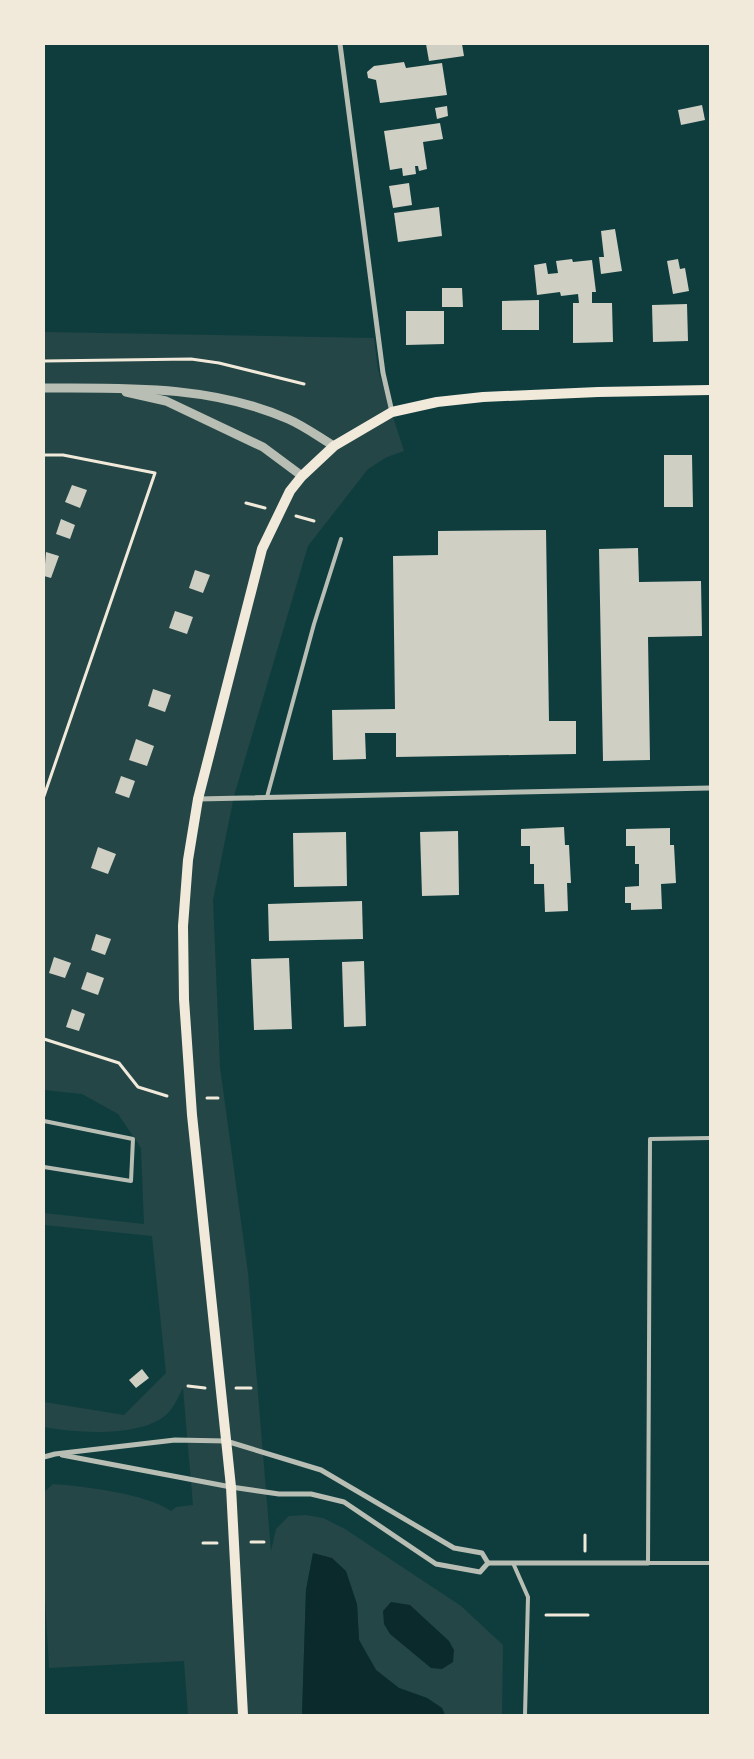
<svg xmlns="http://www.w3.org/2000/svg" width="754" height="1759" font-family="Signika,sans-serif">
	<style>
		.green { fill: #244646 }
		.water { fill: #0a2a2b }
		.building { fill: #cfcfc3 }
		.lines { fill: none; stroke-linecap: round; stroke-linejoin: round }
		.path { stroke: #f1e9da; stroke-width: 3 }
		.service { stroke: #b8beb3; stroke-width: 4 }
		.minor { stroke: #b8beb3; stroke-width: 5 }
		.tertiary { stroke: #b8beb3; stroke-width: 9 }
		.secondary { stroke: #f1e9da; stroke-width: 10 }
	</style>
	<rect width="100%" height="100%" fill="#0f3d3e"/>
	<path class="green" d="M44 332 374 338 378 370 404 451 387 457 368 469 308 546 234 796 213 900 220 1067 248 1273 271 1551 276 1529 289 1516 306 1515 323 1518 345 1529 461 1606 503 1645 502 1715H445L442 1708 427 1698 399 1688 376 1670 359 1640 357 1604 313 1553 306 1590 302 1715H188L184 1661 49 1668 44 1580V1492L53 1484C83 1486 147 1494 171 1511L176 1507 193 1505 183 1388C178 1397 175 1406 167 1414 141 1438 76 1433 44 1427V1402L124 1415 166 1373 152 1236 44 1225V1213L144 1224 141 1148 118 1114 82 1094 44 1090Z"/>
	<g class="water">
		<polygon points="313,1553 332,1558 346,1571 357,1604 359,1640 376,1670 399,1688 427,1698 442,1708 445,1715 302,1715 306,1590"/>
		<polygon points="391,1602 410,1605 449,1641 454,1650 453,1662 442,1669 431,1668 390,1634 384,1624 383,1611"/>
	</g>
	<g class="building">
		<polygon points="426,44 462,44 464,56 429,61"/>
		<polygon points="404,62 406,68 442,63 447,95 380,103 376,80 368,78 367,72 374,66"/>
		<polygon points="702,105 705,120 681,125 678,110"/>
		<polygon points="447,106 448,116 437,119 435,108"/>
		<polygon points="440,123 443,139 423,142 427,169 419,171 418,166 415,166 416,174 403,176 402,168 390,170 384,131"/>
		<polygon points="409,183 412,205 393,208 389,186"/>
		<polygon points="439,207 442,236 398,242 394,213"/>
		<polygon points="615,229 622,271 601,274 599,257 604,257 601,231"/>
		<polygon points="572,259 573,262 592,260 596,292 592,292 592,303 612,303 613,342 573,343 573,303 579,303 578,294 561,296 560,292 537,295 534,265 546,263 548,274 558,273 556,261"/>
		<polygon points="678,259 680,269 685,268 689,291 673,294 667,261"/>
		<polygon points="442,288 462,288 463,307 442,307"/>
		<polygon points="539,300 539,330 502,330 502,301"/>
		<polygon points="687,304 688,341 653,342 652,305"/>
		<polygon points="406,311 444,311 444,344 406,345"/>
		<polygon points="664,455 692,455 693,507 664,507"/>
		<polygon points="72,485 87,490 80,508 65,502"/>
		<polygon points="61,519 75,525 70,539 56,534"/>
		<polygon points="546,530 549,721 576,721 576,754 396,757 396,733 365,733 366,759 333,760 332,710 395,709 393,556 438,555 438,531"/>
		<polygon points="638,548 639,582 701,581 702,636 648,637 650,760 603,761 599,549"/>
		<polygon points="46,552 59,556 51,578 44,576"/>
		<polygon points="195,570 210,575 203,593 189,588"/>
		<polygon points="175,611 193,617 187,634 169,628"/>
		<polygon points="153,689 171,695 165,712 148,706"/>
		<polygon points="136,739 154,746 147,766 129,760"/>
		<polygon points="121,776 135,781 129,798 115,793"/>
		<polygon points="564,827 565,845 569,845 571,883 567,883 568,911 545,912 544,884 534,884 534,864 530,864 530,846 521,846 521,829"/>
		<polygon points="670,828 670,845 674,845 676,883 661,884 662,909 631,910 631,903 625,903 625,887 639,886 639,864 635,864 635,846 626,846 626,829"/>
		<polygon points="458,831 459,895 422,896 420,832"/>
		<polygon points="346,832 347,886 294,887 293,833"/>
		<polygon points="98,847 116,854 108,874 91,868"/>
		<polygon points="362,901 363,939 269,941 268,904"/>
		<polygon points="96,934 111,939 105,955 91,950"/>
		<polygon points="54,957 71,963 65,978 49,973"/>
		<polygon points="289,958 292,1029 254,1030 251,959"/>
		<polygon points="364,961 366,1026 344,1027 342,962"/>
		<polygon points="87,972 104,978 98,995 81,989"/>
		<polygon points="72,1009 85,1014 79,1031 66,1027"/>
		<polygon points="142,1369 149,1378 136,1388 129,1380"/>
	</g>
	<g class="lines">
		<g class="path">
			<polyline points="44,361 191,359 219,363 304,384"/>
			<polyline points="44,455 63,455 155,473 44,796"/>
			<polyline points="246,503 265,508"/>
			<polyline points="296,516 314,521"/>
			<polyline points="44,1039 119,1063 138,1087 167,1096"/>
			<polyline points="207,1098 218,1098"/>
			<polyline points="188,1386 205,1388"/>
			<polyline points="236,1388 251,1388"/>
			<polyline points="585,1535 585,1551"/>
			<polyline points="251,1542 264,1542"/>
			<polyline points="203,1543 217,1543"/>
			<polyline points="546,1615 588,1615"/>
		</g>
		<g class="service">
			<polyline points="267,797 314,624 341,539"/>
			<polyline points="44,1121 133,1139 131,1181 44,1167"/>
			<polyline points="710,1138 650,1139 648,1563 710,1563"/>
			<polyline points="513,1563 528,1597 525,1715"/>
		</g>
		<g class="minor">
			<polyline points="340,44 383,373 392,412"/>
			<polyline points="198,799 710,788"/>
			<polyline points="62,1455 231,1487 279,1494 311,1494 344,1502 436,1564 480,1572 488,1563"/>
			<polyline points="44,1457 55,1454 175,1440 226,1441 321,1470 454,1548 482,1553 488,1563"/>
			<polyline points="488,1563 648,1563"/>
		</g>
		<g class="tertiary">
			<path d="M44 388C126 388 211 385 288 419 304 426 319 437 334 446"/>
			<polyline points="126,392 166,401 263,447 302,476"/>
		</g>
		<polyline class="secondary" points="243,1715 231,1487 192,1115 184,999 183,926 188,860 198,799 262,549 290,491 302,476 334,446 392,412 437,402 483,397 598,392 710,390"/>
	</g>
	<rect width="754" height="1759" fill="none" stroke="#f1e9da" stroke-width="90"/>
</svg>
